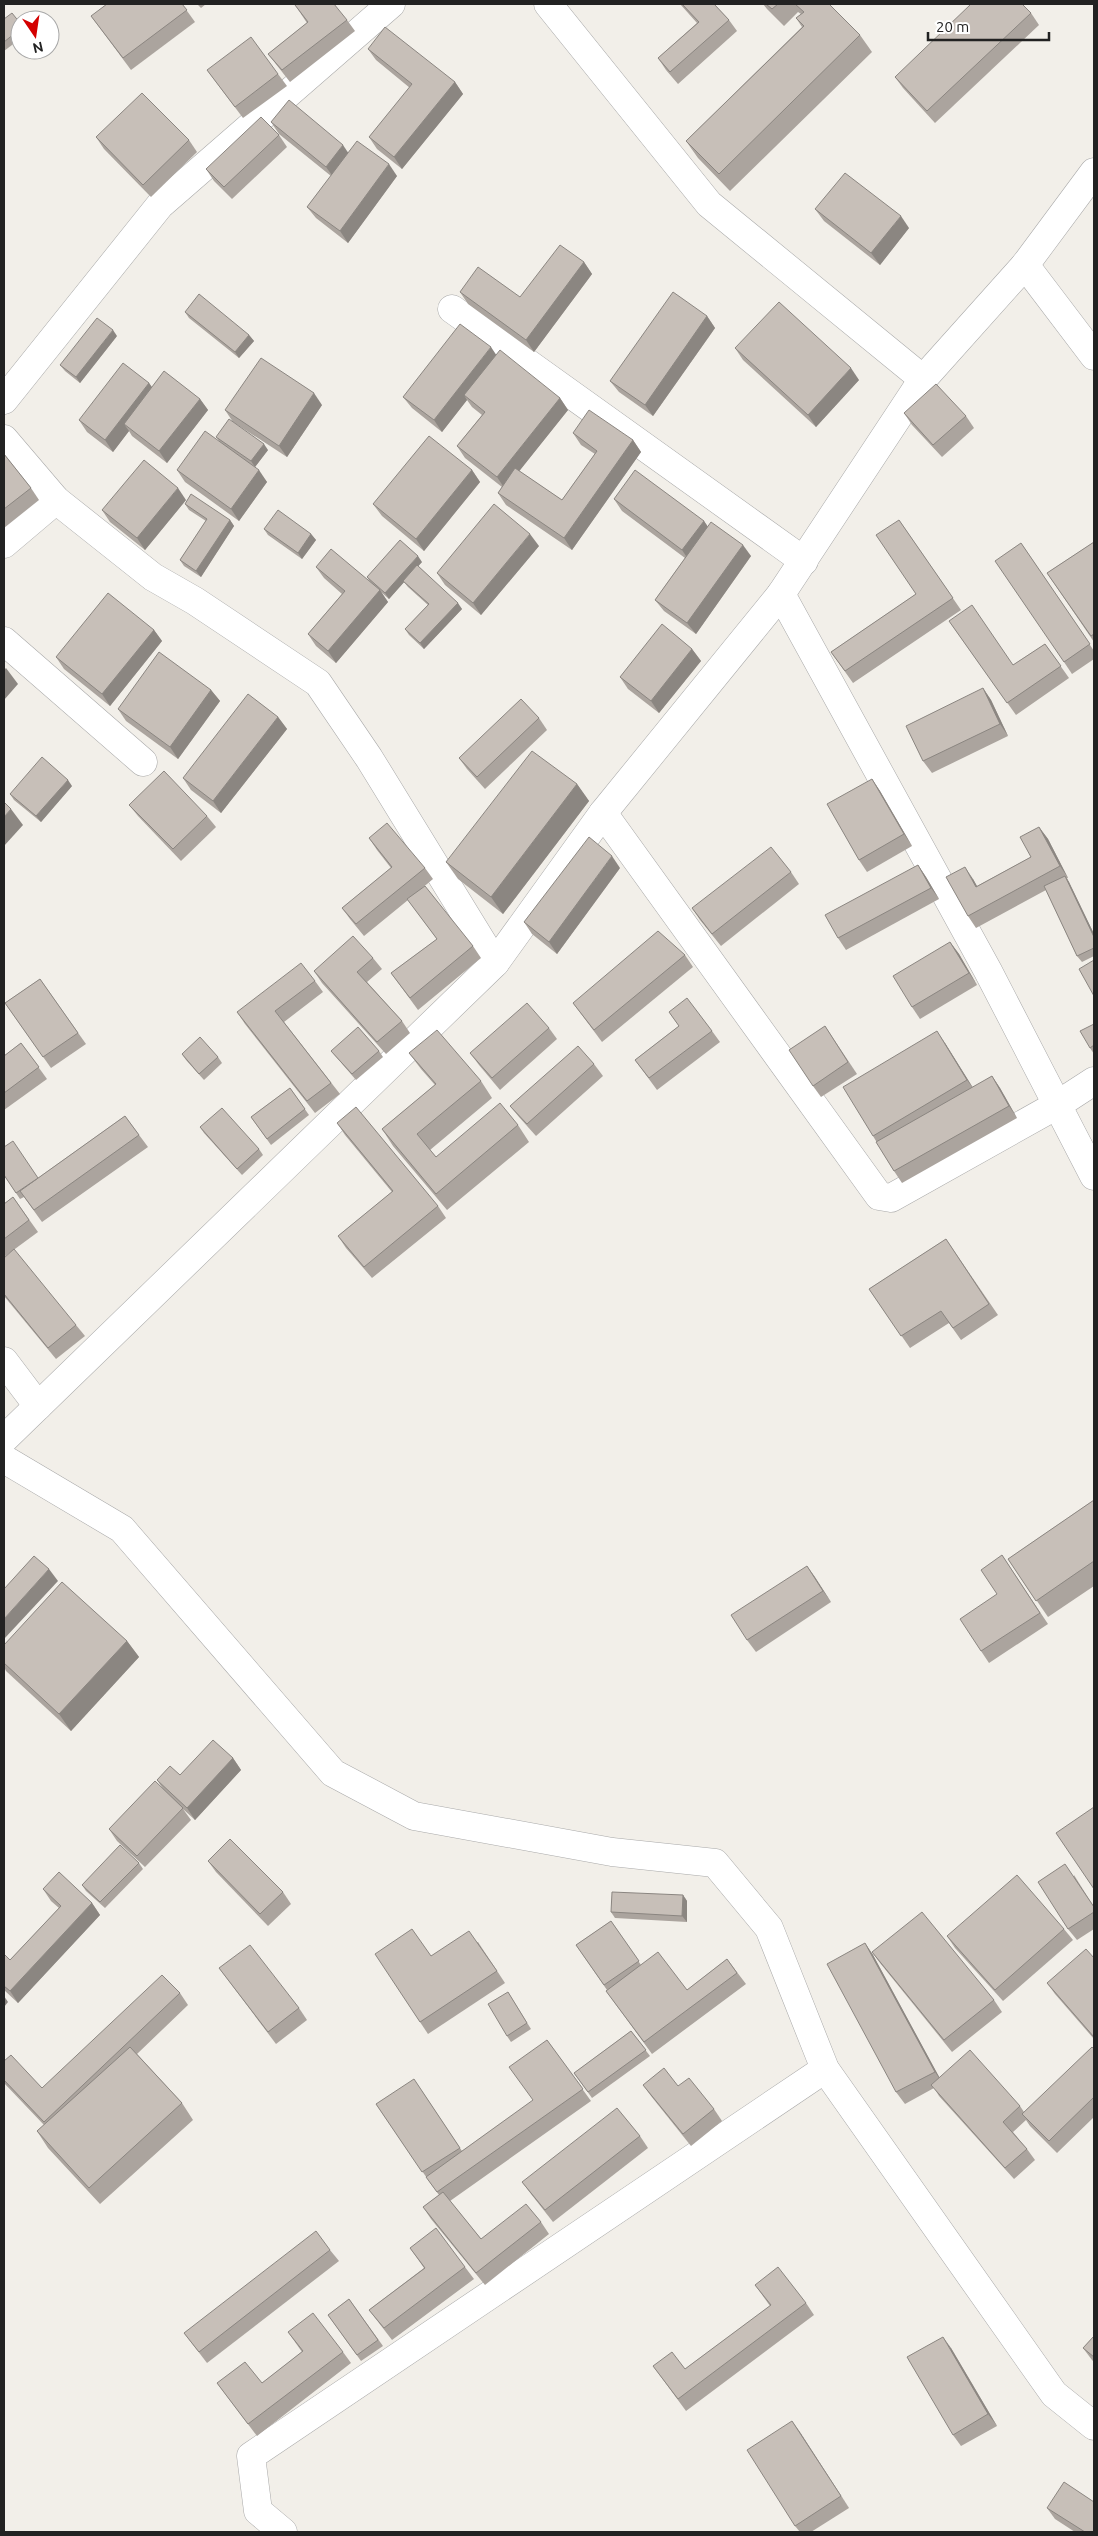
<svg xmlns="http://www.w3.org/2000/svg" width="1098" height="2536" font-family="Ubuntu,sans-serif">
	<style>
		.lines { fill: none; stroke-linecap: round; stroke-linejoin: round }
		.street-casing { stroke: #a9a9a9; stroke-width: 29 }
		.street { stroke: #fff; stroke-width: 28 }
		.wall { fill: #aba49e }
		.shaded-wall { fill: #8b8681 }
		.building { fill: #c7bfb8; stroke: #8b8681 }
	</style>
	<rect width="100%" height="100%" fill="#f2efe9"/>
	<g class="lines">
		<g class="street-casing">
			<g id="street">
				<polyline points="548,4 709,204 923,379"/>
				<polyline points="1025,265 1094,356"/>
				<polyline points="452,309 804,561"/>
				<polyline points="4,400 160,205 391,4"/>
				<polyline points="4,439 56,500 153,577 195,601 318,683 369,758 495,963"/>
				<polyline points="4,544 56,500"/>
				<polyline points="781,594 988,971 1094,1176"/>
				<polyline points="4,641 143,762"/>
				<polyline points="603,813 879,1196 891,1198 1057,1105 1094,1081"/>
				<polyline points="4,1361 38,1406"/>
				<polyline points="4,1439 495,963 603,813 781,594 923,379 1025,265 1094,172"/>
				<polyline points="4,1459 122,1529 333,1773 414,1816 612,1852 715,1863 769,1928 825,2069 1054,2394 1094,2426"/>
				<polyline points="283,2532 258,2511 251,2456 825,2069"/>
			</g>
		</g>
		<use href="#street" class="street"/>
	</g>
	<g class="wall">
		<polygon points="182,4 195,22 131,70 91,16"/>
		<polygon points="197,4 206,4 201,8"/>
		<polygon points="680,4 714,4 729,20 737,31 678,84 666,70 658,58 697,23"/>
		<polygon points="763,4 829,4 860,35 872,52 730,191 698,158 686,141 802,27 796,18 801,14 798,12 784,26 767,9"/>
		<polygon points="295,5 347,20 355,31 290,82 268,54 307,23"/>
		<polygon points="1031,13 1039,25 935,123 903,88 895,77"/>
		<polygon points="4,19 20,23 20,39 4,51"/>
		<polygon points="368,49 455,82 463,94 402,169 377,149 369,137 410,88 376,60"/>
		<polygon points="207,70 278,74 287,86 243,118"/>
		<polygon points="271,122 348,153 397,176 348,243 316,218 307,207 331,176 279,134"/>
		<polygon points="279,135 287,147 232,199 214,181 206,169"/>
		<polygon points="96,137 189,140 197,152 151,197 104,149"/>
		<polygon points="815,209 909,228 880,265 824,221"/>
		<polygon points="584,262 592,274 534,352 468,304 460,292 520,297"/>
		<polygon points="185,312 249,335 254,341 239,358 189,318"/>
		<polygon points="707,316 715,328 653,416 619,392 610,381"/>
		<polygon points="117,336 80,383 65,371 60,365"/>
		<polygon points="735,348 859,380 816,427 743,360"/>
		<polygon points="496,355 560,398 568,410 519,471 562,500 595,454 581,445 573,433 633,440 641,452 572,550 506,505 498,493 502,487 465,458 457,446 482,415 472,407 467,400 442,432 412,408 403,397"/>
		<polygon points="149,383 152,387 200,399 208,410 167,463 132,436 129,431 113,452 87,432 79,420"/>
		<polygon points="322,405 287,457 233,422 225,410"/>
		<polygon points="904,413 966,416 974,428 942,457 912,425"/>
		<polygon points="216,437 268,450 255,467 267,482 239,521 185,482 177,470 220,442"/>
		<polygon points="4,454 31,488 39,500 4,528"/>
		<polygon points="472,470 480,482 424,551 382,516 373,504"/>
		<polygon points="614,499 704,521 708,527 751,556 696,634 664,611 655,600 685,558 622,511"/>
		<polygon points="186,500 145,550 110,522 102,510"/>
		<polygon points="185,504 230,520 234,526 201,577 184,566 180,560 206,521 189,510"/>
		<polygon points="899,520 961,610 853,683 831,652 916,594"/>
		<polygon points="264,529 311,534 316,540 302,559 268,535"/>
		<polygon points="1094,542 1094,642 1047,573"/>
		<polygon points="1021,543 1094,651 1094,659 1072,674 1064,662"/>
		<polygon points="539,546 481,615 445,585 437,573"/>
		<polygon points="422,562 418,566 462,609 424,649 409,635 405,629 428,605 408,587 404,582 389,599 381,592 388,602 336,663 316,646 308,634 342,594 324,578 316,567 370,582 367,577"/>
		<polygon points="949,621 1013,665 1045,644 1069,678 1016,715"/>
		<polygon points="154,630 162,641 110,706 64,669 56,657"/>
		<polygon points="692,649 701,661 659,713 628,689 620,677"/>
		<polygon points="983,688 991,700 1008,736 932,773 923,761"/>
		<polygon points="211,690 220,701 178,759 126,721 118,709"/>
		<polygon points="278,717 287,729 221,813 191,790 183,778"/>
		<polygon points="539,718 547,730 485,789 467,769 459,758"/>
		<polygon points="872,779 880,791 912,846 867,872 859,860"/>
		<polygon points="577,784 589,801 503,914 458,879 446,862"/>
		<polygon points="72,786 41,822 14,800 10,794"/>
		<polygon points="129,805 207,816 216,827 181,861 138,816"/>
		<polygon points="1039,827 1048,839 1068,878 1067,878 1094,934 1094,956 1082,962 1077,956 1046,890 976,928 968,916 973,879 977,886 1031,857"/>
		<polygon points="369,838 425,868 433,879 421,889 473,946 481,958 418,1010 391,973 437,939 408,900 364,936 350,919 342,908 391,868 377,850"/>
		<polygon points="918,865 926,877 939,899 846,950 838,938"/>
		<polygon points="620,868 557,954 532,934 524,922"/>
		<polygon points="791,872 799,884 721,946 700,920 692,908"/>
		<polygon points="950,942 959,954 977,985 920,1019 912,1007"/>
		<polygon points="685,955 693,967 602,1042 573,1003"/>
		<polygon points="373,958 382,969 367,982 402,1021 410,1033 386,1054 322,983 314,971"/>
		<polygon points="40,979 86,1044 51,1068 5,1003"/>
		<polygon points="315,981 323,992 284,1022 340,1094 315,1113 245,1024 237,1012"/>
		<polygon points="669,1012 712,1031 720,1042 657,1090 635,1060 679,1026"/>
		<polygon points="1094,1024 1094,1054 1090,1048"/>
		<polygon points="825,1026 857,1074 821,1097 813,1086"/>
		<polygon points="549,1028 557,1039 500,1090 479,1065 470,1053"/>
		<polygon points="21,1043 47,1079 4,1110 4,1056"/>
		<polygon points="945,1043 973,1088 992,1076 1000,1088 1017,1118 902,1183 894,1171 873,1136"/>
		<polygon points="331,1051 379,1051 383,1057 356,1080"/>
		<polygon points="409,1053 481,1081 492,1098 430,1150 436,1157 518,1125 529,1142 447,1210 393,1146 382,1129 435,1085 421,1069"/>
		<polygon points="182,1054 218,1057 222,1063 204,1080 186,1060"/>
		<polygon points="594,1064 603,1076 536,1136 519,1117 510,1106"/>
		<polygon points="290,1088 309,1115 271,1145 251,1117"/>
		<polygon points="125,1116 148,1147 42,1222 24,1197 20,1199 4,1175 38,1178"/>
		<polygon points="337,1123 438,1206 446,1218 372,1278 346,1248 338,1236 392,1192 345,1135"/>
		<polygon points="200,1127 259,1149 263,1155 242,1175 204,1133"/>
		<polygon points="13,1197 38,1232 4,1257 4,1204"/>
		<polygon points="946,1239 998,1315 961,1340 949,1323 910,1348 869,1289"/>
		<polygon points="4,1258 76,1325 85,1336 56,1359 4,1296"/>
		<polygon points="1094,1500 1094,1586 1048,1617 1008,1559"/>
		<polygon points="1002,1555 1048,1624 989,1663 981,1651 997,1594"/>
		<polygon points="807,1566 831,1602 756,1652 747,1640"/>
		<polygon points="127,1641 139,1657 71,1731 6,1671 4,1667 4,1663"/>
		<polygon points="233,1758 241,1770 195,1820 183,1809 191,1820 145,1867 117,1841 109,1829 163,1789 157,1780 180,1775"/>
		<polygon points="208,1861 283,1892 291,1904 268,1926 216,1872"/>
		<polygon points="139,1863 143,1869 105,1908 86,1891 82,1885"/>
		<polygon points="1074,1875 1094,1907 1094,1929 1077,1940 1068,1929"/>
		<polygon points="43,1889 92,1903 100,1915 18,2003 4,1990 4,1954 10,1960 59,1908 51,1901"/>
		<polygon points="683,1895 687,1901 687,1922 615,1918 611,1912"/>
		<polygon points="611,1921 641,1965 687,1990 727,1959 746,1984 652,2054 606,1991 607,1990 576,1945"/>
		<polygon points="1064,1929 1073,1940 1003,2001 955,1948 947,1936"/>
		<polygon points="478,1942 505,1983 428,2034 420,2022 431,1956"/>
		<polygon points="865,1943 873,1955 939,2077 1020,2106 1024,2112 1094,2049 1094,2117 1057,2153 1030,2126 1026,2120 1013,2132 1027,2149 1035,2160 1014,2179 939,2096 934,2088 905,2104 896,2092"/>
		<polygon points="872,1952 994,2000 1002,2012 952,2052 880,1963"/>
		<polygon points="1094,1958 1094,2039 1055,1994 1047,1983"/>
		<polygon points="219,1968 299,2008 307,2020 276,2044"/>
		<polygon points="508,1992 531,2029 511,2042 507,2036"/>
		<polygon points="180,1993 188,2005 137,2054 182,2103 193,2120 100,2204 48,2148 37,2131 44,2125 4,2083 4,2061 42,2088"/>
		<polygon points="631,2031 650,2056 592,2098 574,2073"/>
		<polygon points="547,2040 591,2101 450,2201 481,2239 541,2222 549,2234 485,2285 431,2219 423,2207 439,2195 431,2184 376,2104 422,2091 462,2151 533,2101"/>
		<polygon points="643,2085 678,2086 714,2109 722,2121 691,2146 651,2096"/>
		<polygon points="640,2136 648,2148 553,2222 531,2194 522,2182"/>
		<polygon points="410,2248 465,2267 474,2279 392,2340 369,2310 424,2268"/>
		<polygon points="330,2250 339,2261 207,2363 184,2333"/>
		<polygon points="755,2285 806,2303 814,2315 686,2411 653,2366 685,2369 770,2306"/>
		<polygon points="349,2299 383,2346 361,2361 328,2315"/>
		<polygon points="288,2332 343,2352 351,2363 257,2436 217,2383 262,2383 302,2352"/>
		<polygon points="1094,2336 1094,2362 1092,2360 1083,2348"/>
		<polygon points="951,2348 997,2426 961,2446 953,2435"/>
		<polygon points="792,2421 849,2508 811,2532 800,2532 795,2526"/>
		<polygon points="1047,2508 1094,2532 1075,2532 1055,2519"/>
	</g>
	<g class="shaded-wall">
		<polygon points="455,82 463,94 402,169 394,157"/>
		<polygon points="343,145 351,157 334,178 326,167"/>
		<polygon points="389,164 397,176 348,243 340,231"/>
		<polygon points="901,216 909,228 880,265 871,253"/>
		<polygon points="584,262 592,274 534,352 526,340"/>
		<polygon points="707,316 715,328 653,416 645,405"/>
		<polygon points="113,330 117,336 80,383 76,377"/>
		<polygon points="249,335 254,341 239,358 235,352"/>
		<polygon points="491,347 499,359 464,395 467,400 442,432 434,420"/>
		<polygon points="851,368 859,380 816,427 808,415"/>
		<polygon points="149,383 157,395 124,424 129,431 113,452 105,440"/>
		<polygon points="314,393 322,405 287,457 279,446"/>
		<polygon points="560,398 568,410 505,489 497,477"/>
		<polygon points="200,399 208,410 167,463 159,451"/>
		<polygon points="633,440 641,452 572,550 564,538"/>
		<polygon points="264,444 268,450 255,467 251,461"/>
		<polygon points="259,470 267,482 239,521 231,509"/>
		<polygon points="472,470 480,482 424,551 416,539"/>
		<polygon points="178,488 186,500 145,550 137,538"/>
		<polygon points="230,520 234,526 201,577 196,571"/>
		<polygon points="704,521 712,533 690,562 682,550"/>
		<polygon points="311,534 316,540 302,559 298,553"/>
		<polygon points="530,534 539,546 481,615 473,603"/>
		<polygon points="743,545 751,556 696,634 687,623"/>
		<polygon points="418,556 422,562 389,599 385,593"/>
		<polygon points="380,590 388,602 336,663 328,651"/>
		<polygon points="458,603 462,609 424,649 420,643"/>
		<polygon points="154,630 162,641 110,706 102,694"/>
		<polygon points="692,649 701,661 659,713 651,701"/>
		<polygon points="6,668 18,684 4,700 4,670"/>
		<polygon points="983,688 991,700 1008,736 1000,724"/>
		<polygon points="211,690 220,701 178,759 170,747"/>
		<polygon points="278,717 287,729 221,813 213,801"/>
		<polygon points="872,779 880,791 912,846 904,834"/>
		<polygon points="68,780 72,786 41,822 36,816"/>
		<polygon points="577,784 589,801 503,914 491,897"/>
		<polygon points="11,809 23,825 4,846 4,817"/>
		<polygon points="1039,827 1048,839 1068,878 1060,866"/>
		<polygon points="612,856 620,868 557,954 549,942"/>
		<polygon points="918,865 926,877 939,899 931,888"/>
		<polygon points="965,867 973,879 984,899 976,887"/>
		<polygon points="1065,876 1069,882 1094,934 1094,937"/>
		<polygon points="950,942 959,954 977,985 969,973"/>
		<polygon points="937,1031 945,1043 975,1091 967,1080"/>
		<polygon points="992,1076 1000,1088 1017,1118 1009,1106"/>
		<polygon points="807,1566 815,1577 831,1602 823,1591"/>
		<polygon points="49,1569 58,1581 4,1639 4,1619"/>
		<polygon points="127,1641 139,1657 71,1731 59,1714"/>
		<polygon points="233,1758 241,1770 195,1820 187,1808"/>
		<polygon points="683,1895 687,1901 687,1922 682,1916"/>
		<polygon points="92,1903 100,1915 18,2003 10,1991"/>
		<polygon points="865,1943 873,1955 943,2084 935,2072"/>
		<polygon points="4,1996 8,2002 4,2007"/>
		<polygon points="943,2337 951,2348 997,2426 988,2414"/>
		<polygon points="792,2421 800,2432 849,2508 841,2496"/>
	</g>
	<g class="building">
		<polygon points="107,4 182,4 187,10 123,58 91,16"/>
		<polygon points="297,4 334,4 347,20 282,70 268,54 308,22 295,5"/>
		<polygon points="682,4 714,4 729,20 670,72 658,58 699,22"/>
		<polygon points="766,4 778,4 772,9"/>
		<polygon points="795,4 829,4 860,35 719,174 686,141 804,26 796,18 804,12"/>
		<polygon points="971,4 1022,4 1031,13 927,111 895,77"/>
		<polygon points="12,13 20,23 20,29 4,42 4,19"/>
		<polygon points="385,27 455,82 394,157 369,137 412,84 368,49"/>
		<polygon points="251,37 278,74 235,107 207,70"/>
		<polygon points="142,93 189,140 143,185 96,137"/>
		<polygon points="289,100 343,145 326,167 271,122"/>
		<polygon points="261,117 279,135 224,187 206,169"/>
		<polygon points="357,141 389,164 340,231 307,207"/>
		<polygon points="845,173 901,216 871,253 815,209"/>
		<polygon points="560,245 584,262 526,340 460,292 478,267 520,297"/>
		<polygon points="673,292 707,316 645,405 610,381"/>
		<polygon points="199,294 249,335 235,352 185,312"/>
		<polygon points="779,302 851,368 808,415 735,348"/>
		<polygon points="97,318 113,330 76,377 60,365"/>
		<polygon points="460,324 491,347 434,420 403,397"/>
		<polygon points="500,350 560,398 497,477 457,446 485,412 464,395"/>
		<polygon points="261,358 314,393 279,446 225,410"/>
		<polygon points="123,363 149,383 105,440 79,420"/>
		<polygon points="164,371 200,399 159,451 124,424"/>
		<polygon points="936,384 966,416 933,445 904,413"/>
		<polygon points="589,410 633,440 564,538 498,493 515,468 562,500 597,451 573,433"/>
		<polygon points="229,419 264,444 251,461 216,437"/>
		<polygon points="205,431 259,470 231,509 177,470"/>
		<polygon points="429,436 472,470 416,539 373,504"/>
		<polygon points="4,454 31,488 4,509"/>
		<polygon points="144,460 178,488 137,538 102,510"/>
		<polygon points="635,470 704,521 682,550 614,499"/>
		<polygon points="191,494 230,520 196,571 180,560 207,519 185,504"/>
		<polygon points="494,504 530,534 473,603 437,573"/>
		<polygon points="278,510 311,534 298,553 264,529"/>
		<polygon points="899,520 953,598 845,671 831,652 916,594 876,535"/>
		<polygon points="711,522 743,545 687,623 655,600"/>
		<polygon points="400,540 418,556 385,593 367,577"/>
		<polygon points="1094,542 1094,634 1091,636 1047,573"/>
		<polygon points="1021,543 1090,644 1064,662 995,561"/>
		<polygon points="331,549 380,590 328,651 308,634 345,591 316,567"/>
		<polygon points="417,565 458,603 420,643 405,629 429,604 403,581"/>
		<polygon points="108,593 154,630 102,694 56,657"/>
		<polygon points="972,605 1013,665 1045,644 1061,666 1007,703 949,621"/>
		<polygon points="662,624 692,649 651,701 620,677"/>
		<polygon points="159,652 211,690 170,747 118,709"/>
		<polygon points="983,688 1000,724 923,761 906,726"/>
		<polygon points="248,694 278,717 213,801 183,778"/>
		<polygon points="521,699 539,718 477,777 459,758"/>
		<polygon points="532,751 577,784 491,897 446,862"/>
		<polygon points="42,757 68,780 36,816 10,794"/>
		<polygon points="164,771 207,816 173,849 129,805"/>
		<polygon points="872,779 904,834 859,860 827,804"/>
		<polygon points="4,802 11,809 4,817"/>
		<polygon points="387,823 425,868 356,924 342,908 392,867 369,838"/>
		<polygon points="1039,827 1060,866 968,916 946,877 965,867 976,887 1031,857 1020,837"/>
		<polygon points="589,837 612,856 549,942 524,922"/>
		<polygon points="771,847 791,872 712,934 692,908"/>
		<polygon points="918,865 931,888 838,938 825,915"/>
		<polygon points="1065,876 1094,937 1094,948 1077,956 1044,886"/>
		<polygon points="425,886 473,946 410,998 391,973 437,939 407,899"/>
		<polygon points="658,931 685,955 594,1030 573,1003"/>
		<polygon points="353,936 373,958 357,972 402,1021 377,1042 314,971"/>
		<polygon points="950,942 969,973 912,1007 893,976"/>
		<polygon points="1094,960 1094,996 1079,969"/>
		<polygon points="301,963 315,981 275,1011 331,1083 307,1101 237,1012"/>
		<polygon points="40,979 78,1033 43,1057 5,1003"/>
		<polygon points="687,998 712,1031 649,1078 635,1060 679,1026 669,1012"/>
		<polygon points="527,1003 549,1028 492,1078 470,1053"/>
		<polygon points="1094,1024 1094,1045 1090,1048 1080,1031"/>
		<polygon points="825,1026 848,1062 813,1086 789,1050"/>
		<polygon points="358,1027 379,1051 352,1074 331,1051"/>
		<polygon points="437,1030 481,1081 417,1134 436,1157 500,1103 518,1125 436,1194 382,1129 436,1084 409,1053"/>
		<polygon points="937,1031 967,1080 873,1136 843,1087"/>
		<polygon points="200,1037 218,1057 199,1074 182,1054"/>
		<polygon points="21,1043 39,1067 4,1093 4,1056"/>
		<polygon points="578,1046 594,1064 527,1124 510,1106"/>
		<polygon points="992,1076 1009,1106 894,1171 876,1142"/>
		<polygon points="290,1088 305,1109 267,1139 251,1117"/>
		<polygon points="356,1107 438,1206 364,1267 338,1236 393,1191 337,1123"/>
		<polygon points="222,1108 259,1149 237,1169 200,1127"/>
		<polygon points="125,1116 139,1135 34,1210 20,1191"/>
		<polygon points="13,1141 38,1178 16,1193 4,1175 4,1147"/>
		<polygon points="13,1197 29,1220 4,1239 4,1204"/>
		<polygon points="946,1239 989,1304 953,1328 941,1311 901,1336 869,1289"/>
		<polygon points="14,1249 76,1325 48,1348 4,1294 4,1258"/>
		<polygon points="1094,1500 1094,1561 1036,1601 1008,1559"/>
		<polygon points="1002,1555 1040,1613 981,1651 960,1619 997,1594 981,1570"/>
		<polygon points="34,1556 49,1569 4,1619 4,1589"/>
		<polygon points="807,1566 823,1591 747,1640 731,1615"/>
		<polygon points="62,1582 127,1641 59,1714 4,1663 4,1645"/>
		<polygon points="213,1740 233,1758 187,1808 157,1780 170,1766 180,1775"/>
		<polygon points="155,1781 183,1808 137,1856 109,1829"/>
		<polygon points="1094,1807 1094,1889 1056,1833"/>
		<polygon points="230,1839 283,1892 260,1914 208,1861"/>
		<polygon points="120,1845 139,1863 100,1902 82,1885"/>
		<polygon points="1065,1864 1094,1907 1094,1912 1068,1929 1038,1882"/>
		<polygon points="59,1872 92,1903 10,1991 4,1986 4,1954 10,1960 61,1906 43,1889"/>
		<polygon points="1017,1875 1064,1929 995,1990 947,1936"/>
		<polygon points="612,1892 683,1895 682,1916 611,1912"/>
		<polygon points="922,1912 994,2000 944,2040 872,1952"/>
		<polygon points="611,1921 639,1961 604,1985 576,1945"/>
		<polygon points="412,1929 431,1956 469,1931 497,1971 420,2022 375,1954"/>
		<polygon points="865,1943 935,2072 896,2092 827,1964"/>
		<polygon points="250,1945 299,2008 268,2032 219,1968"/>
		<polygon points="1086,1949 1094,1958 1094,2037 1047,1983"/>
		<polygon points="658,1952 687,1990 727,1959 737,1973 644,2042 606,1991"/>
		<polygon points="162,1975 180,1993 44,2122 4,2080 4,2061 11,2055 42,2088"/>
		<polygon points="508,1992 527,2023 507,2036 488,2004"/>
		<polygon points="631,2031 646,2050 588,2092 574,2073"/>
		<polygon points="547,2040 583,2089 437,2192 426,2177 533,2100 509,2067"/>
		<polygon points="130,2047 182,2103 89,2188 37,2131"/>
		<polygon points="1092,2047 1094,2049 1094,2097 1049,2141 1022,2114"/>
		<polygon points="970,2050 1020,2106 1003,2122 1027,2149 1005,2168 931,2085"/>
		<polygon points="664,2068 678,2086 689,2078 714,2109 683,2134 643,2085"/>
		<polygon points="414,2079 460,2148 422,2172 376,2104"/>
		<polygon points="617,2108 640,2136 545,2210 522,2182"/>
		<polygon points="443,2192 481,2239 526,2204 541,2222 476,2273 423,2207"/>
		<polygon points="436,2228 465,2267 384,2328 369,2310 425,2268 410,2248"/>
		<polygon points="316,2231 330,2250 199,2352 184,2333"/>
		<polygon points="778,2267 806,2303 678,2399 653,2366 672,2352 685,2369 771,2305 755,2285"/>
		<polygon points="349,2299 378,2340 357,2355 328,2315"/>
		<polygon points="313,2313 343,2352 248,2424 217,2383 245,2362 262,2383 303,2351 288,2332"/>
		<polygon points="1094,2336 1094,2357 1083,2348"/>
		<polygon points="943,2337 988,2414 953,2435 907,2357"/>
		<polygon points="792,2421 841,2496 795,2526 747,2450"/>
		<polygon points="1064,2482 1094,2502 1094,2532 1085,2532 1047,2508"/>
	</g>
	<rect width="1098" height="2536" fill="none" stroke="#222222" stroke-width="10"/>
	<g transform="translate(35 35) rotate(167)"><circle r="24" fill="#ffffff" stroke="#a7a7a7"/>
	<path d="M0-4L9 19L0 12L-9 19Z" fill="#d40000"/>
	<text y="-8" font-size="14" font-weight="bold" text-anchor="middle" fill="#222222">N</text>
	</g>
	<path d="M928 32v8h121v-8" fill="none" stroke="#222222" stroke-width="2.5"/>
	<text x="936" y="32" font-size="15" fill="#222222" stroke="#ffffff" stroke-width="4" paint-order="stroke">20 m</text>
</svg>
